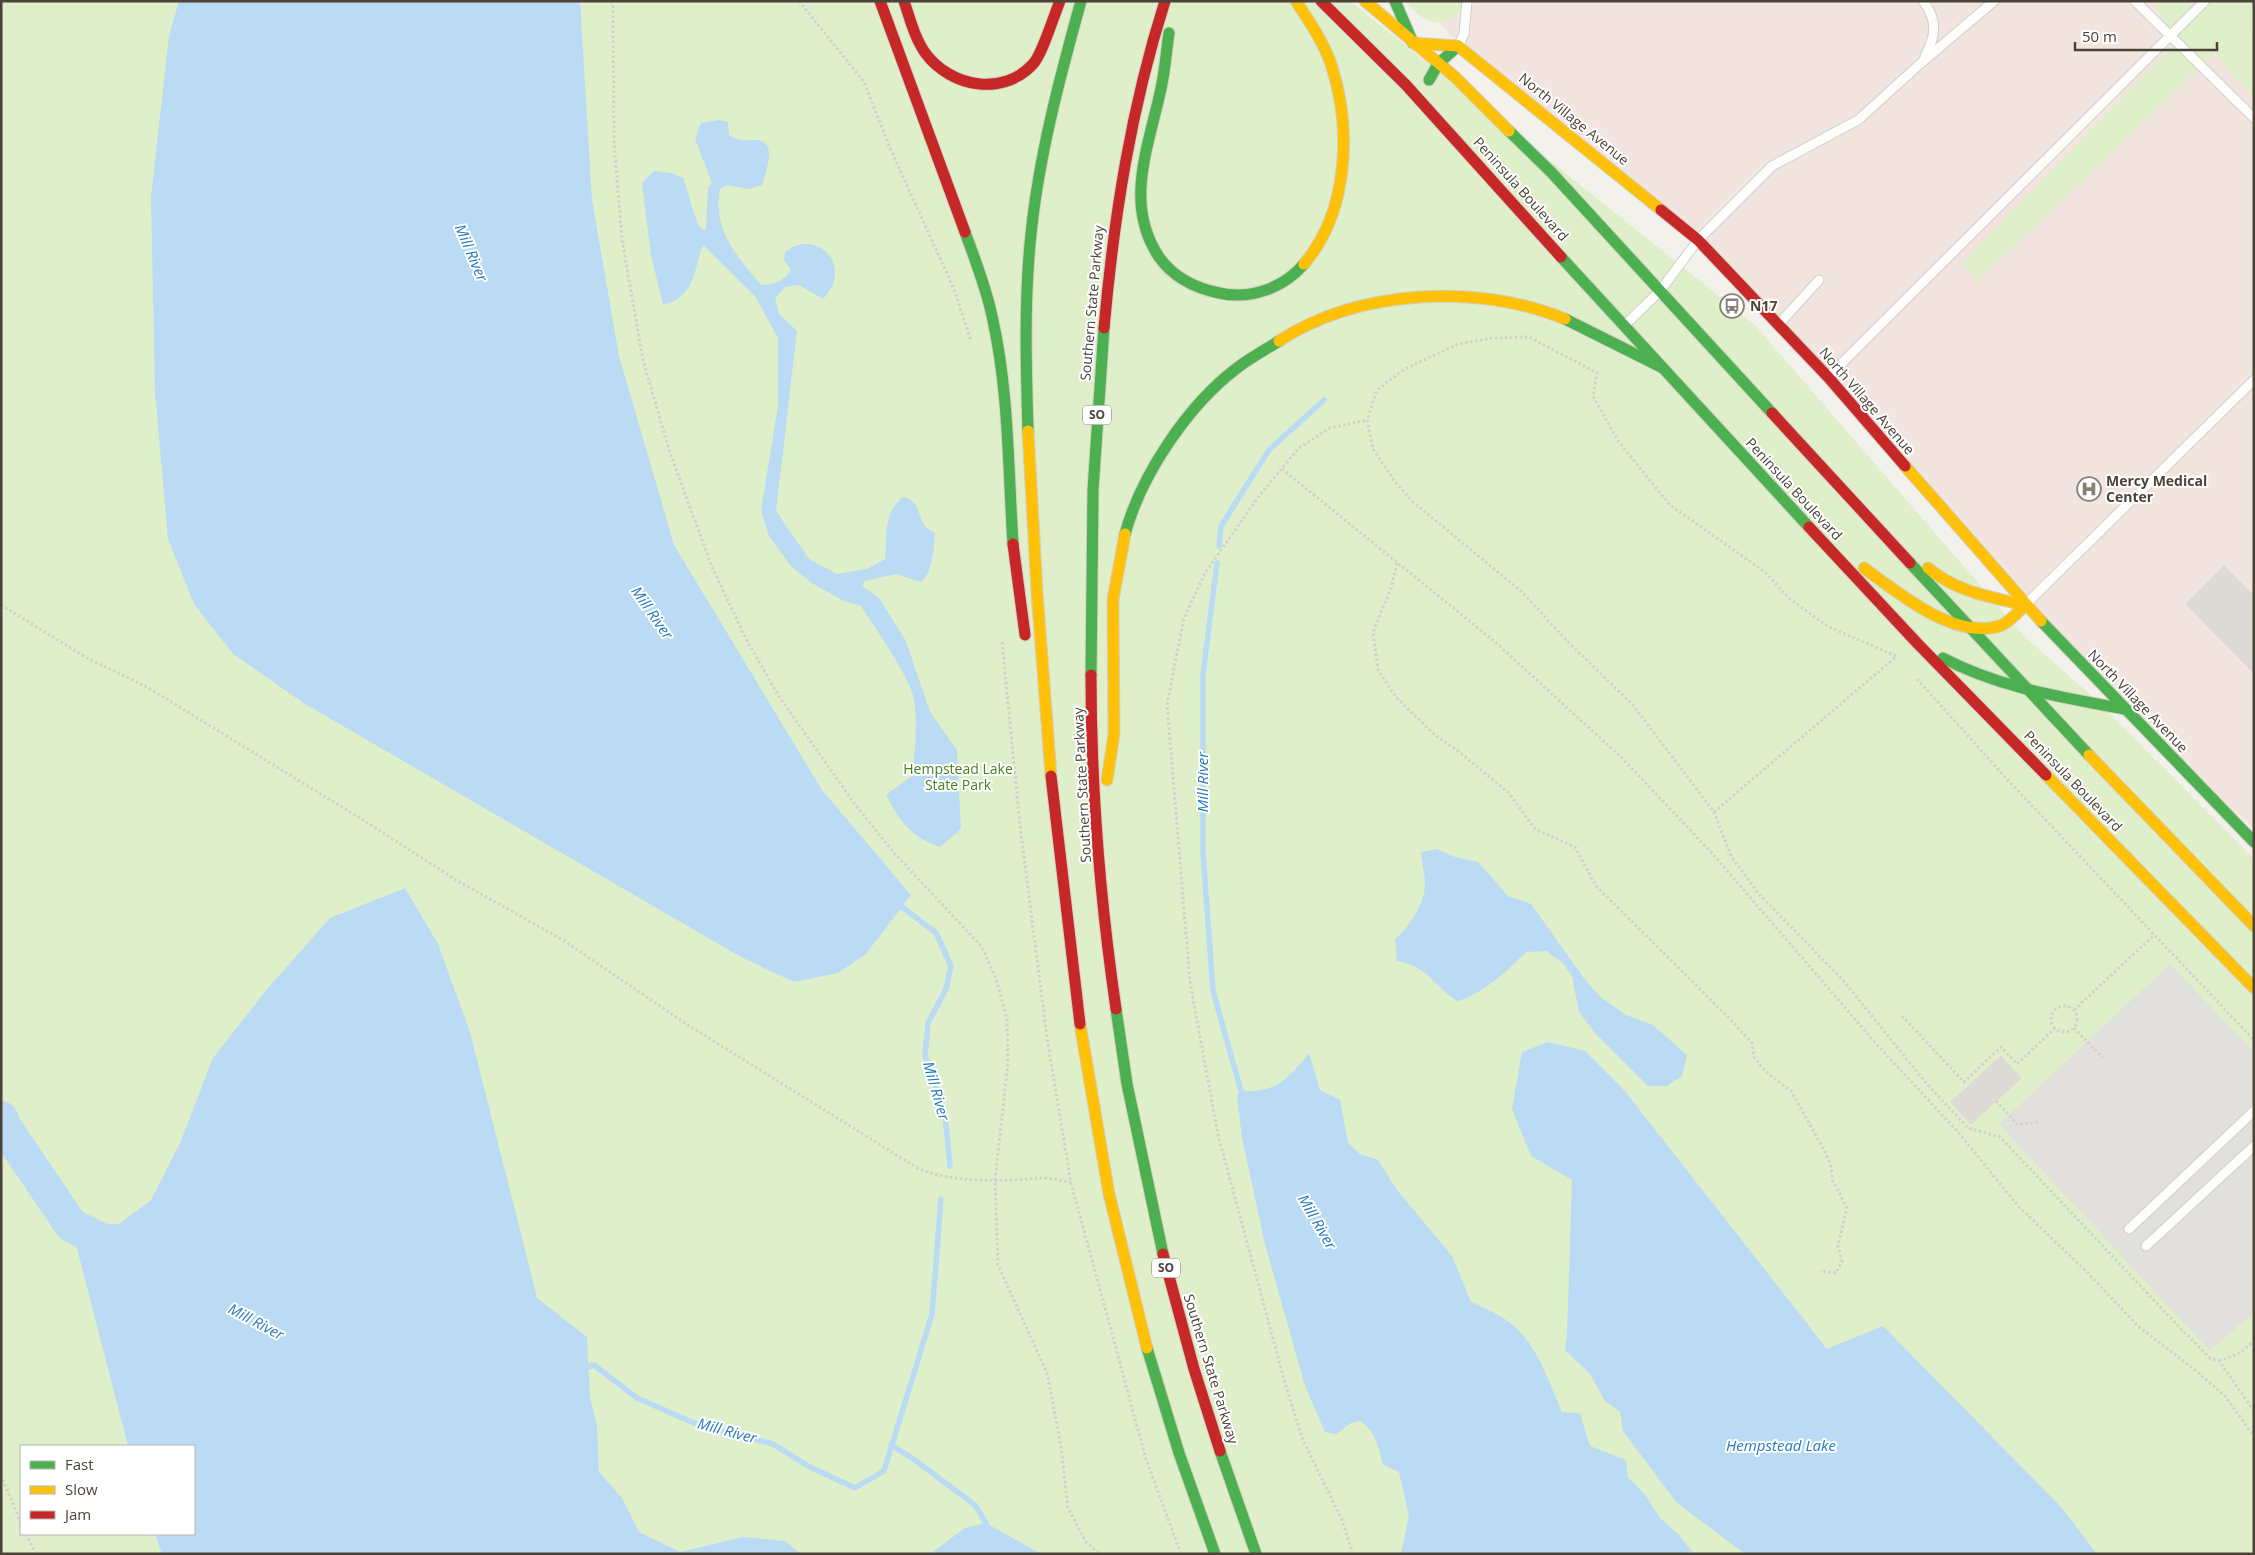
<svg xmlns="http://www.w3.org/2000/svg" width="2255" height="1555" font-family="'Open Sans',sans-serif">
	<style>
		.medical { fill: #f2e5e0 }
		.green { fill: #dfefca; fill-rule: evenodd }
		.parking { fill: #e2e0dc }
		.water { fill: #badbf3 }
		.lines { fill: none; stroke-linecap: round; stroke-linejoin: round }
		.stream { stroke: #badbf3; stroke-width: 5.5 }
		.river { stroke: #badbf3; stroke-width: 34 }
		.building { fill: #dddad5; stroke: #dbd8d2 }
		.lane-casing { stroke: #d1cfc9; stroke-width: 11 }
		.fast-casing { stroke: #d3cfc3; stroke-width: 13 }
		.slow-casing { stroke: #d3cfc3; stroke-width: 13 }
		.jam-casing { stroke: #d3cfc3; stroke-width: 13 }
		.path { stroke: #d3d1cb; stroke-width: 3; stroke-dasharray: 2.5 2.5; stroke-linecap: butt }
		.lane { stroke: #fdfdfc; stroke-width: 9 }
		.fast { stroke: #4caf50; stroke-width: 11 }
		.slow { stroke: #ffc107; stroke-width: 11 }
		.jam { stroke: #c62828; stroke-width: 11 }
		.labels { text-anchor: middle; stroke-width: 4; stroke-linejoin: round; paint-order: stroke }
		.shield { fill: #fff; stroke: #817b73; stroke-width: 1 }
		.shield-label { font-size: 12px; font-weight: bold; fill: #4b4337 }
		.street-label { font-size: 14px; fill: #4b4337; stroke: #fff }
		.poi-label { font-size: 14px; font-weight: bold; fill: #4b4337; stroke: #fff; text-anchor: start }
		.park-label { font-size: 14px; fill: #458224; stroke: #fff }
		.water-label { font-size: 15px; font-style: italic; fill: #267ac0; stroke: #fff }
	</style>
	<rect width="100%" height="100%" fill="#f3f1ec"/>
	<polygon class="medical" points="1419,1 2254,1 2254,828 2144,732 1760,301 1454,39"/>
	<g class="green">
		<path d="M1 1H1350L1754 324 2026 638 2092 696 2254 859V1554H1ZM21 1446H194V1534H21Z"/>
		<path d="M1406 1H1462C1461 18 1437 28 1423 18 1417 14 1411 7 1406 1Z"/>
		<polygon points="2161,1 2252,1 2254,97 2214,54 1979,280 1961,264 2177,41 2155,7"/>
	</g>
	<polygon class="parking" points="2170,964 2254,1052 2254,1312 2210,1351 1999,1124"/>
	<g class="water">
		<polygon points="179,1 580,1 592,200 619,356 674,545 822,790 911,895 866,954 838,973 794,982 741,957 305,704 233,654 194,604 168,539 155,392 151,196 169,36"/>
		<path d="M719 120 728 122 729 135C739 142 744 140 756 140 779 141 765 173 762 185L749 189 727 185 720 189C712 230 737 256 761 285 775 284 783 282 791 270L784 260 785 252C816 227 855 265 823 299L799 285 785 287 775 298 779 314 797 331 776 511 809 559 837 574 867 569 885 559C888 532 882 518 902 497 925 499 914 527 935 532 934 547 933 573 921 582L896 574 865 581 862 586 879 598 906 641 930 712 957 750 961 829 940 847C910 836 901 823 886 795L912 776C915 751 918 724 914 699 910 677 874 626 861 606L844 601 810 582 791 566 769 536 761 510 778 406V338L755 296 703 245C693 271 696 296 663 305L651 255 642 183 654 171 672 173 683 178C690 195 692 214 701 229H706L708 187 712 183 695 139 701 123Z"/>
		<path d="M1437 849 1455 857 1478 862 1508 896 1531 904 1583 977 1599 996 1626 1015 1653 1025 1687 1055 1682 1076 1667 1086H1648L1595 1033 1579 1012 1572 976 1562 962 1546 951 1526 952C1508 970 1482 995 1457 1001 1432 985 1430 967 1397 961L1395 939C1409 928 1425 903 1425 884 1425 874 1422 863 1421 852Z"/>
		<polygon points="405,888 438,944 470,1032 537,1298 587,1337 590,1397 597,1427 599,1472 622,1498 639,1532 680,1552 743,1537 785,1541 801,1554 162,1554 155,1534 194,1534 194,1446 128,1446 71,1225 119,1224 151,1200 180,1143 213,1058 268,988 330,918"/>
		<polygon points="1548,1042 1585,1051 1624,1090 1827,1349 1883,1326 2062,1508 2097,1554 1745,1554 1677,1503 1623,1431 1620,1412 1605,1401 1590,1374 1565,1350 1567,1336 1572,1180 1531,1156 1512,1109 1522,1052"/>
		<path d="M1309 1053 1320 1090 1340 1100 1348 1143 1360 1154 1378 1160 1397 1190 1452 1256 1471 1302C1487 1309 1502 1315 1515 1327 1538 1347 1550 1385 1562 1412L1580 1413 1590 1446 1626 1460 1628 1477 1646 1496 1660 1518 1679 1535 1694 1554H1401L1409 1516 1399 1472 1383 1465C1379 1449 1375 1429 1360 1421L1351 1423 1336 1434 1325 1432 1305 1386 1265 1244 1242 1138 1237 1096 1241 1091C1277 1093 1288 1079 1309 1053Z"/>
		<polygon points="986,1523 1041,1554 930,1554 965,1528"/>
	</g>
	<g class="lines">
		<g class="stream">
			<polyline points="1219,546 1221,526 1269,450 1324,400"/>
			<polyline points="1217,563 1203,674 1203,853 1213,991 1241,1091 1245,1098"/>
			<polyline points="897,903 936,933 951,966 946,989 928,1023 925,1056 945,1114 950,1166"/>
			<polyline points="581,1369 594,1365 637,1398 694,1423 773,1444 808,1466 855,1488 884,1471 932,1314 941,1199"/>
			<polyline points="891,1445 912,1458 975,1505 986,1523"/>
		</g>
		<polyline class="river" points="1,1118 4,1126 71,1225 111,1245"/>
	</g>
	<g class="building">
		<polygon points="2224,566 2254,596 2254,673 2186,604"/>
		<polygon points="2001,1056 2021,1078 1971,1124 1951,1102"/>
	</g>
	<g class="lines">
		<g class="lane-casing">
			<g id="lane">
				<path d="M1923 1C1938 20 1936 36 1925 56"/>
				<polyline points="2135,1 2254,118"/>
				<polyline points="1459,45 1464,34 1467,1"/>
				<polyline points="1626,324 1660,291 1698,240 1772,166 1858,120 1921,63 1994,1"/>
				<polyline points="1778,325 1819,280"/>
				<polyline points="1828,377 2205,1"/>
				<polyline points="2026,604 2254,380"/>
				<polyline points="2129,1229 2254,1111"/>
				<polyline points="2146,1246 2254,1146"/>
			</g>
		</g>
		<g class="fast-casing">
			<g id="fast">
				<polyline points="1395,1 1413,43"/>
				<path d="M1169 33C1166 53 1165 73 1160 93 1148 148 1124 205 1159 257 1173 277 1195 288 1219 293 1250 300 1284 288 1304 264"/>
				<polyline points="1429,80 1438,64 1458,46"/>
				<polyline points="1509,131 1551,172 1772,413"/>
				<path d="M965 232C975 260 986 287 992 316 1009 390 1008 468 1013 544"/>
				<polyline points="1561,257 1809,527"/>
				<polyline points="1565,319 1661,367"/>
				<path d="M1028 431C1026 365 1024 299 1031 234 1039 155 1060 77 1081 1"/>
				<path d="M1125 534C1141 475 1188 405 1237 368 1250 358 1265 350 1279 341"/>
				<polyline points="1910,563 2089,755"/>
				<polyline points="2041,621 2254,842"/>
				<path d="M1943 658C2000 688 2061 697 2124 709"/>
				<polyline points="1091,675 1093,490 1104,328"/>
				<polyline points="1116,1009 1127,1084 1163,1254"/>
				<polyline points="1147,1348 1179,1453 1215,1554"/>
				<polyline points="1220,1451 1256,1554"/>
			</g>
		</g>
		<g class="slow-casing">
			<g id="slow">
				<path d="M1296 1C1309 21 1323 41 1331 64 1352 128 1349 211 1304 264"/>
				<polyline points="1365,1 1455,77 1509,131"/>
				<polyline points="1413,43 1458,46 1661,210"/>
				<path d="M1279 341C1359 289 1478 283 1565 319"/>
				<polyline points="1028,431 1037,592 1051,776"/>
				<polyline points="1905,466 2041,621"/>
				<path d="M1864 568C1898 593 1957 642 2002 625 2011 621 2018 612 2025 605"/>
				<path d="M1928 568C1957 592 1990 597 2025 605"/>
				<polyline points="2089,755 2254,926"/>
				<polyline points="2046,775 2254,988"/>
				<polyline points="1107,780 1114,734 1113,600 1125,534"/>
				<polyline points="1080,1024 1109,1194 1147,1348"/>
			</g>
		</g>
		<g class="jam-casing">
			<g id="jam">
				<polyline points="880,1 965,232"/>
				<path d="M904 1C910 19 915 39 926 54 951 87 1003 97 1033 64 1042 55 1054 15 1060 1"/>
				<polyline points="1321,1 1406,85 1561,257"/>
				<polyline points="1661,210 1698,240 1828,377 1905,466"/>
				<path d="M1104 328C1114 216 1131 108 1165 1"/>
				<polyline points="1772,413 1910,563"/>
				<polyline points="1809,527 1918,644 2046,775"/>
				<polyline points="1013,544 1025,635"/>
				<path d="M1091 675C1091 786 1100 899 1116 1009"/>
				<polyline points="1051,776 1080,1024"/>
				<polyline points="1163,1254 1194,1369 1220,1451"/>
			</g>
		</g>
		<g class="path">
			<polyline points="611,1 613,5 614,143 622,240 643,360 669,450 712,567 746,639 778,695 854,803 894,853 982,947 996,979 1007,1019 1008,1063 995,1180 998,1265 1047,1373 1061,1446 1068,1508 1086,1542 1099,1554"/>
			<polyline points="799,1 864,82 890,148 954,289 971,341"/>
			<polyline points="1282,469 1494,641 1621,757 1711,852 1879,1047 1958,1132 2019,1207 2087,1272 2138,1326 2195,1370 2225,1396 2254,1436"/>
			<polyline points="1397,563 1391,588 1373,632 1378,670 1396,697 1434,734 1458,751 1509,793 1535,829 1575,847 1596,886 1729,1018 1752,1043 1754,1057 1765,1071 1791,1091 1824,1150 1830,1163 1833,1181 1847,1208 1838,1246 1842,1261 1836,1273 1820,1271"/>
			<path d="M1 605 87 658 147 687 371 825 456 880 563 940 688 1025 919 1169C948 1180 980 1181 1011 1180 1036 1179 1045 1175 1071 1183"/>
			<polyline points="1002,642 1020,825 1047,1038 1071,1183 1146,1459 1181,1554"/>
			<polyline points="1896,656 1829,627 1791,600 1765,572 1670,505 1618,441 1593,396 1597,373 1529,337 1493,338 1458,344 1403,370 1377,390 1367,420 1373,449 1395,482 1413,502 1522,592 1569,643 1632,704 1714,812 1731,856 1758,893 1842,979 1926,1083 1968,1128 2000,1137 2181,1329 2210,1358 2219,1361 2254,1411"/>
			<polyline points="1917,679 2005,777 2254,1040"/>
			<polyline points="1714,812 1897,656"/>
			<circle cx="2064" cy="1019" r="13"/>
			<polyline points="2074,1010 2154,935"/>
			<polyline points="1902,1016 1964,1082 2001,1047 2017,1064 2055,1028"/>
			<polyline points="2074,1028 2103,1058"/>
			<polyline points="1996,1101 2018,1125 2038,1122"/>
			<polyline points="2219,1361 2240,1353 2254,1341"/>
			<polyline points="1,1475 21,1523"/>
			<polyline points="26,1534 36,1554"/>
			<polyline points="1353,1554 1342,1520 1302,1438 1285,1383 1218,1135 1190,982 1167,704 1184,618 1205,573 1259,496 1299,448 1330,428 1367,420"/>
		</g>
		<use href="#lane" class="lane"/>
		<use href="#fast" class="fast"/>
		<use href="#slow" class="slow"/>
		<use href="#jam" class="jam"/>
	</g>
	<defs>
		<g id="bus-ring" transform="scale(1.25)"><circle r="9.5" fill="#fff" stroke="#868076" stroke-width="1.5"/><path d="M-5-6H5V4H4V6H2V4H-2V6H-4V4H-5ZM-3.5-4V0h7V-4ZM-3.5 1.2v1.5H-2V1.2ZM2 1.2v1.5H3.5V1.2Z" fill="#868076"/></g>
		<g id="hospital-ring" transform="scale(1.25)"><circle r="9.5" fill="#fff" stroke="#868076" stroke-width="1.5"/><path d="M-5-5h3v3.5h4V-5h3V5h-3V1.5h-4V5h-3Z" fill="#868076"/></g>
	</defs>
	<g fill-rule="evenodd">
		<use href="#bus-ring" x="1732" y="306"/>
		<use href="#hospital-ring" x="2089" y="489"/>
	</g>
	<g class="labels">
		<g class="shield">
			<rect x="1083" y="405.5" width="28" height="19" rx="4"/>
			<rect x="1152" y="1258.5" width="28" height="19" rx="4"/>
		</g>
		<g class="shield-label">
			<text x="1097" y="419">SO</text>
			<text x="1166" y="1272">SO</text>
		</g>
		<g class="street-label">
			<text transform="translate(1574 119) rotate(39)" y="5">North Village Avenue</text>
			<text transform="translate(1521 189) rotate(48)" y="5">Peninsula Boulevard</text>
			<text transform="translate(1092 303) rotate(-85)" y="5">Southern State Parkway</text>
			<text transform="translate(1867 401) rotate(49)" y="5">North Village Avenue</text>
			<text transform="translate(1794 489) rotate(47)" y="5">Peninsula Boulevard</text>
			<text transform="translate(2138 701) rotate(46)" y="5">North Village Avenue</text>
			<text transform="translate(2073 781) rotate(46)" y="5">Peninsula Boulevard</text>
			<text transform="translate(1082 785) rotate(-93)" y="5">Southern State Parkway</text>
			<text transform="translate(1211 1369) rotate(73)" y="5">Southern State Parkway</text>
		</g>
		<g class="poi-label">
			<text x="1750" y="311">N17</text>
			<text x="2106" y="486">Mercy Medical<tspan x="2106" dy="16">Center</tspan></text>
		</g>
		<g class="park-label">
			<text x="958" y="774">Hempstead Lake<tspan x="958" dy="16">State Park</tspan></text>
		</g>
		<g class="water-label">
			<text transform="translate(471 253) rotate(67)" y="5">Mill River</text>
			<text transform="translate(652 613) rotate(55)" y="5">Mill River</text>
			<text transform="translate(1203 782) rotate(-90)" y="5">Mill River</text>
			<text transform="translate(936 1091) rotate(74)" y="5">Mill River</text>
			<text transform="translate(1317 1222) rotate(60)" y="5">Mill River</text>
			<text transform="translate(256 1322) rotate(28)" y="5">Mill River</text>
			<text transform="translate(727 1431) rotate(15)" y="5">Mill River</text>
			<text x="1781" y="1451">Hempstead Lake</text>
		</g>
	</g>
	<rect width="2255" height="1555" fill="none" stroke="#4b4337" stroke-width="5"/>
	<rect x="20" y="1445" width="175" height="90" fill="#ffffff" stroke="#b7b4af"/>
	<rect x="30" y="1461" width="25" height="8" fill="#4caf50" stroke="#b7b4af"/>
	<text x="65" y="1470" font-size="15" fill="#4b4337">Fast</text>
	<rect x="30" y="1486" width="25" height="8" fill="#ffc107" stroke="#b7b4af"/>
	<text x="65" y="1495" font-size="15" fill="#4b4337">Slow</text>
	<rect x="30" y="1511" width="25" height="8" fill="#c62828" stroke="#b7b4af"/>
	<text x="65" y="1520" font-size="15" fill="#4b4337">Jam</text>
	<path d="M2075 42v8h142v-8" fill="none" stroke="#4b4337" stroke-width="2.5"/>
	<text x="2082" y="42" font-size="15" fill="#4b4337" stroke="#ffffff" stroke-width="4" paint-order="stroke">50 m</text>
</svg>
